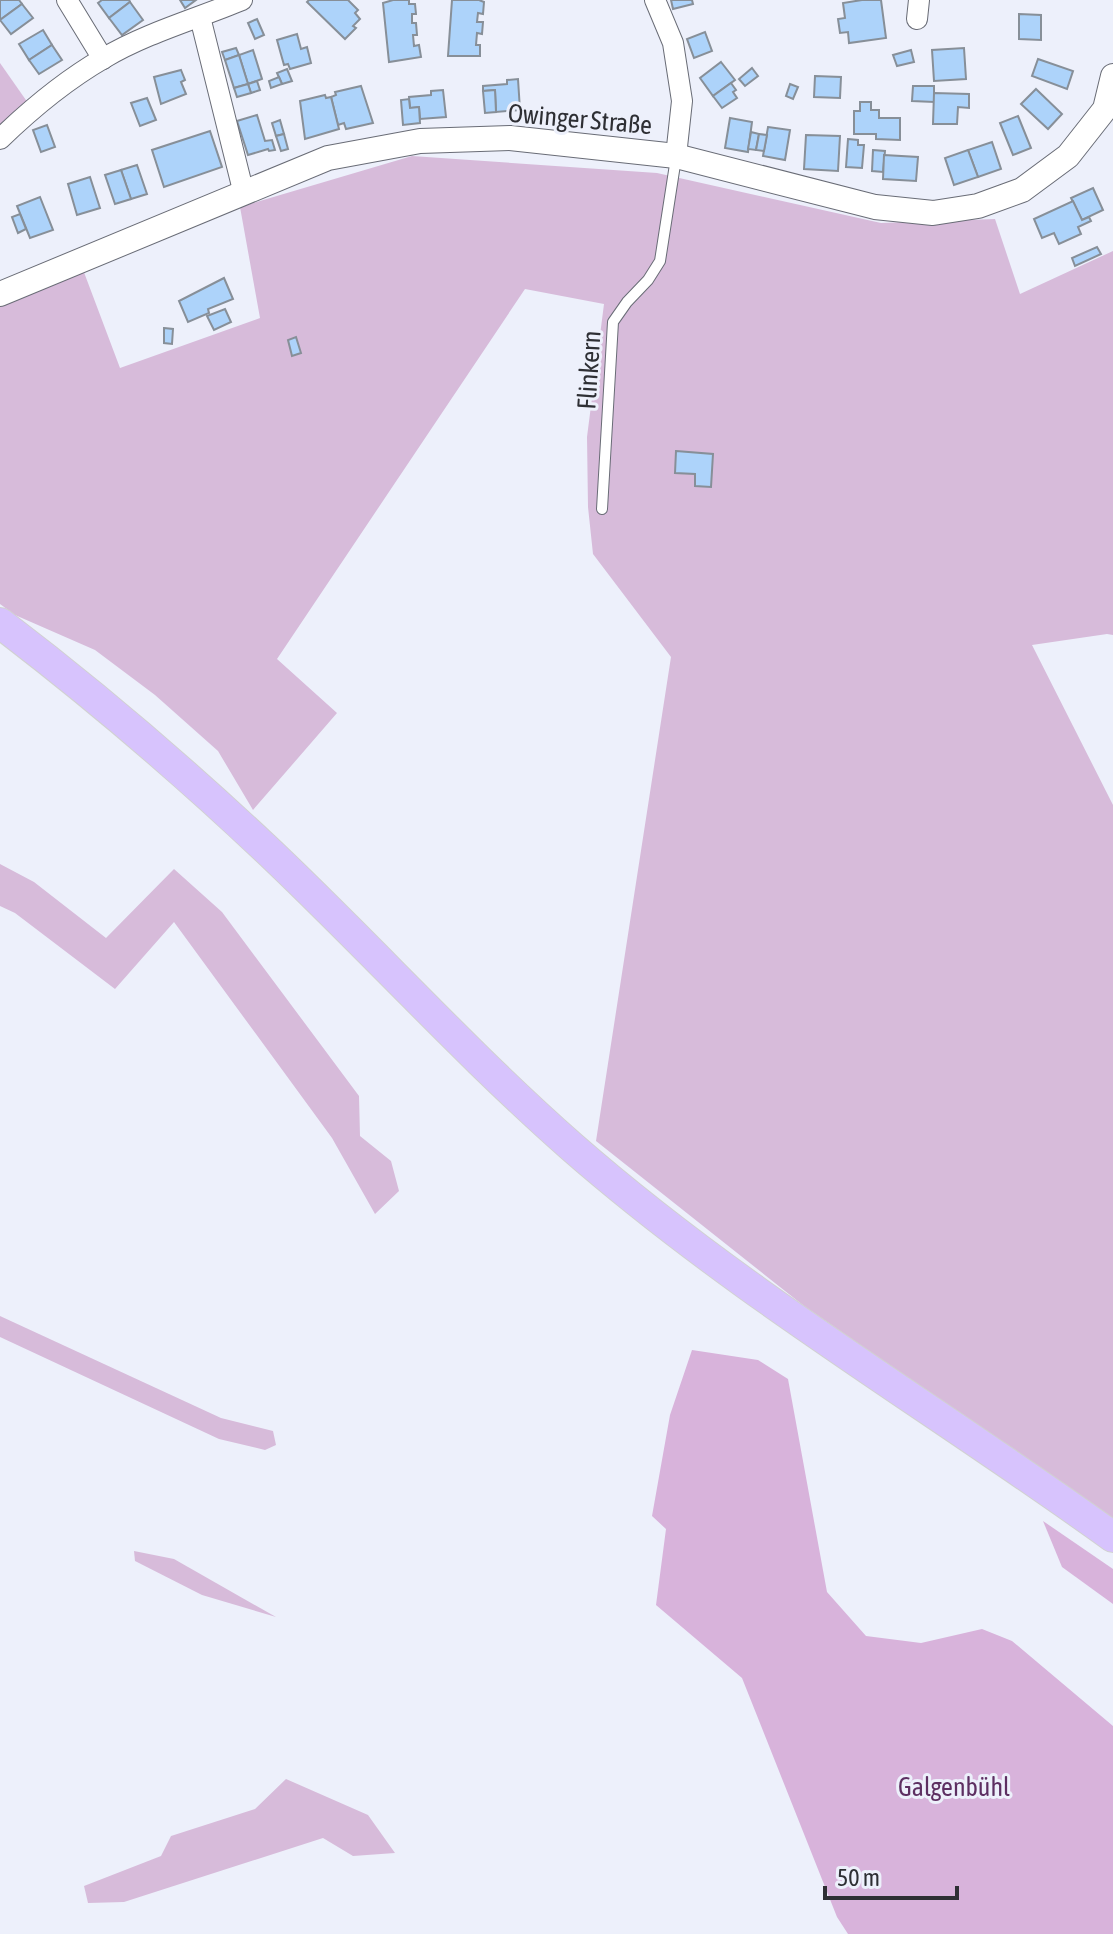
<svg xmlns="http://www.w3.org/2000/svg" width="1113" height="1934" font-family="'Asap Condensed',sans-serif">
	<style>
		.green { fill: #d7bbda }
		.forest { fill: #d8b3db }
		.building { fill: #add3fa; stroke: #878f98; stroke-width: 2 }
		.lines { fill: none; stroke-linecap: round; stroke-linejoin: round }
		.service-casing { stroke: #696c76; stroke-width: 12 }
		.minor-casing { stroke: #696c76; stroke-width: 22 }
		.tertiary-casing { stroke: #696c76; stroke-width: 26 }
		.primary-casing { stroke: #d1d1d2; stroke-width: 32 }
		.service { stroke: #fff; stroke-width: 10 }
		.minor { stroke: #fff; stroke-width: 20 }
		.tertiary { stroke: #fff; stroke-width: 24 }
		.primary { stroke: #d7c3fd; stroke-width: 30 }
		.labels { text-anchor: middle; stroke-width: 6; stroke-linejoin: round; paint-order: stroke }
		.street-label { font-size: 26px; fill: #2e2f34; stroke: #edf0fb }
		.park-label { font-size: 26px; fill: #5d2f62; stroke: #edf0fb }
	</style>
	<rect width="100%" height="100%" fill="#edf0fb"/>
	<g class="green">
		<polygon points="0,63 28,103 0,132"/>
		<polygon points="412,156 657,173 881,223 995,219 1020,294 1113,251 1113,635 1107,634 1032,645 1113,805 1113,1520 804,1306 596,1141 671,657 593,554 588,507 587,437 604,304 525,289 277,659 337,713 253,810 218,751 155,695 95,650 15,615 0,604 0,300 82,267 120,368 260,318 240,207"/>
		<polygon points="0,864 34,882 106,938 174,869 222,912 359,1096 360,1136 391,1161 399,1191 375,1214 332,1138 174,922 115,989 15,913 0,906"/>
		<polygon points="0,1316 221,1418 273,1431 276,1445 265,1450 219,1439 0,1337"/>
		<polygon points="134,1551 174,1559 276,1617 202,1595 135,1561"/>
		<polygon points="286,1779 368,1815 395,1853 353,1856 323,1838 124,1902 88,1903 84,1886 161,1856 171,1836 255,1809"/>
	</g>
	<g class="forest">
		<polygon points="692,1350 758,1360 788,1379 827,1592 866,1636 921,1643 982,1629 1012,1641 1113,1726 1113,1934 848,1934 837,1917 742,1678 656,1605 666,1529 652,1516 670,1415"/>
		<polygon points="1043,1521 1113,1569 1113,1604 1062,1567"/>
	</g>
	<g class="building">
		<polygon points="0,0 19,0 22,4 0,20"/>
		<polygon points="102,0 129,0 130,2 109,18 98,3"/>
		<polygon points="180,0 196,0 185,8"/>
		<polygon points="309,0 348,0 358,10 355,13 360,19 353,26 356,28 345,39 307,2"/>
		<polygon points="393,0 409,0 409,4 415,4 416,14 412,14 412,23 416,23 417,35 413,35 414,46 419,45 421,57 389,62 383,3"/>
		<polygon points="452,0 479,0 484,2 483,14 478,13 477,22 483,22 482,34 477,33 476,45 480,45 480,56 448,56"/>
		<polygon points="671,0 692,0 693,4 673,9"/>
		<polygon points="862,0 881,0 886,38 849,43 848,32 840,33 838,19 845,18 843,3"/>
		<polygon points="130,2 143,20 122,35 109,18"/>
		<polygon points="22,4 33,18 11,34 0,20"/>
		<polygon points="1019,14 1041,15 1041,40 1019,39"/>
		<polygon points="257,19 264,35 255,39 248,23"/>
		<polygon points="43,30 52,45 29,60 19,44"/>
		<polygon points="705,32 712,51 694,58 687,39"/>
		<polygon points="297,34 301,49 307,47 311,63 290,69 288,64 284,65 277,40"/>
		<polygon points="52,45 62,60 39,74 29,60"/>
		<polygon points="236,48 239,55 225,60 222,52"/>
		<polygon points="964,48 966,79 934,81 932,50"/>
		<polygon points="253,50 262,79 248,84 239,55"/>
		<polygon points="911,50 914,62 897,66 893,55"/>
		<polygon points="239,55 248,84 234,88 225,60"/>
		<polygon points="1038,59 1073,71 1067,89 1032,76"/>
		<polygon points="721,62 735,80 713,96 700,78"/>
		<polygon points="752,68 758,76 745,86 739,79"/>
		<polygon points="287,69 292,81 282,84 277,73"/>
		<polygon points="181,70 185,80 181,82 186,94 161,104 154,77"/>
		<polygon points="815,76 841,77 840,98 814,97"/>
		<polygon points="279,77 282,84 271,88 269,81"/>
		<polygon points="518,79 520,110 496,112 495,90 483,91 483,86 507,84 507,80"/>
		<polygon points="257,81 260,90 251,93 248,84"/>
		<polygon points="731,83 736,90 733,92 737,98 722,108 713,96"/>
		<polygon points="248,84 251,93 237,97 234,88"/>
		<polygon points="790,84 798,87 793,99 786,96"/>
		<polygon points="361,86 373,123 346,129 344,123 338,125 331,97 336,95 335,92"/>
		<polygon points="913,86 934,86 934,102 912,101"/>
		<polygon points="1036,89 1062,114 1048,129 1021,104"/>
		<polygon points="443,90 446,117 420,119 419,107 410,108 409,97 431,95 431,91"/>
		<polygon points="495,90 496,112 485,113 483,91"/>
		<polygon points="934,93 969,94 969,108 958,107 957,124 933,124"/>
		<polygon points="325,95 326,98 331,97 339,129 305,139 300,101"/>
		<polygon points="147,98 156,120 140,126 131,103"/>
		<polygon points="409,99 410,108 419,107 420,123 403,125 401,100"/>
		<polygon points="860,102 871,102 871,110 879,110 879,118 900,118 900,140 876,139 876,134 854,134 854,111 860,111"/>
		<polygon points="257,115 265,141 272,140 275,150 269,151 268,149 248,155 237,121"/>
		<polygon points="1018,116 1031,148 1013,155 1000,123"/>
		<polygon points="730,118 752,122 748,152 725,148"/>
		<polygon points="280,120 284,134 276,136 272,123"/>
		<polygon points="47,125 55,147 41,152 33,130"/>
		<polygon points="768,127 790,130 785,160 763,156"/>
		<polygon points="210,131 222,167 164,187 152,150"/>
		<polygon points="751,132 759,134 756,150 748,149"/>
		<polygon points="284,134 288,149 281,151 276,136"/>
		<polygon points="759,134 767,135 764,151 756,150"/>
		<polygon points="806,135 840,136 838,171 804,169"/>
		<polygon points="848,139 858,140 858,145 864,145 862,168 846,167"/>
		<polygon points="992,142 1001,169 978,177 968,150"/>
		<polygon points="873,150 885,151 883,172 872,171"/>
		<polygon points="968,150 978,177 954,185 945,158"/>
		<polygon points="884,155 918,157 916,181 883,179"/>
		<polygon points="137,165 147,194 131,199 121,170"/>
		<polygon points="121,170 131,199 115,204 105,175"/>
		<polygon points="90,177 100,208 77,215 68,184"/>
		<polygon points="1093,188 1103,210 1082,220 1071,198"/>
		<polygon points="40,197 53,230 30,238 17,206"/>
		<polygon points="1073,201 1082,220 1089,217 1091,221 1078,227 1081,234 1059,244 1054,233 1042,238 1034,219"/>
		<polygon points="20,214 26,229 18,233 12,217"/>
		<polygon points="1097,247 1101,254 1075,266 1072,258"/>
		<polygon points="224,278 233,299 208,309 209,313 188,322 179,301"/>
		<polygon points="225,309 231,322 214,330 207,316"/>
		<polygon points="164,328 173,329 172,344 164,343"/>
		<polygon points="296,337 301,353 292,356 288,340"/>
		<polygon points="676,451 713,454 711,487 695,486 695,474 675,473"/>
	</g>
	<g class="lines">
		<g class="service-casing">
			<polyline id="service" points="602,509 613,322 627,302 648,280 660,261 676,158"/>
		</g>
		<g class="minor-casing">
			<g id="minor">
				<polyline points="67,0 103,59"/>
				<polyline points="655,0 673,43 682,101 676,156"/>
				<polyline points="200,17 244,194"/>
				<polyline points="917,19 919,0"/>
				<path d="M0 139C31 109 66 80 104 58 146 33 196 19 242 0"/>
			</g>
		</g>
		<g class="tertiary-casing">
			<polyline id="tertiary" points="0,294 328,158 420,141 510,138 676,156 875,207 933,213 978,206 1022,190 1068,156 1105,109 1113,76"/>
		</g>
		<g class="primary-casing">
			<path id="primary" d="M0 623C92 693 181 769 265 848 369 946 465 1053 572 1147 740 1294 933 1407 1113 1537"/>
		</g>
		<use href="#service" class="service"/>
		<use href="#minor" class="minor"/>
		<use href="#tertiary" class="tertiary"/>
		<use href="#primary" class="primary"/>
	</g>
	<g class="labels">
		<g class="street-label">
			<text transform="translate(580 119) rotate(5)" y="9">Owinger Straße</text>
			<text transform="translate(589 370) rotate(-86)" y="9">Flinkern</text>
		</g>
		<g class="park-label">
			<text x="954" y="1796">Galgenbühl</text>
		</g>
	</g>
	<path d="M825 1886v12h132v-12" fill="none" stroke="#2e2f34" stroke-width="4"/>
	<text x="837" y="1886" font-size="24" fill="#2e2f34" stroke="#edf0fb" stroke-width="6" paint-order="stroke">50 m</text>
</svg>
